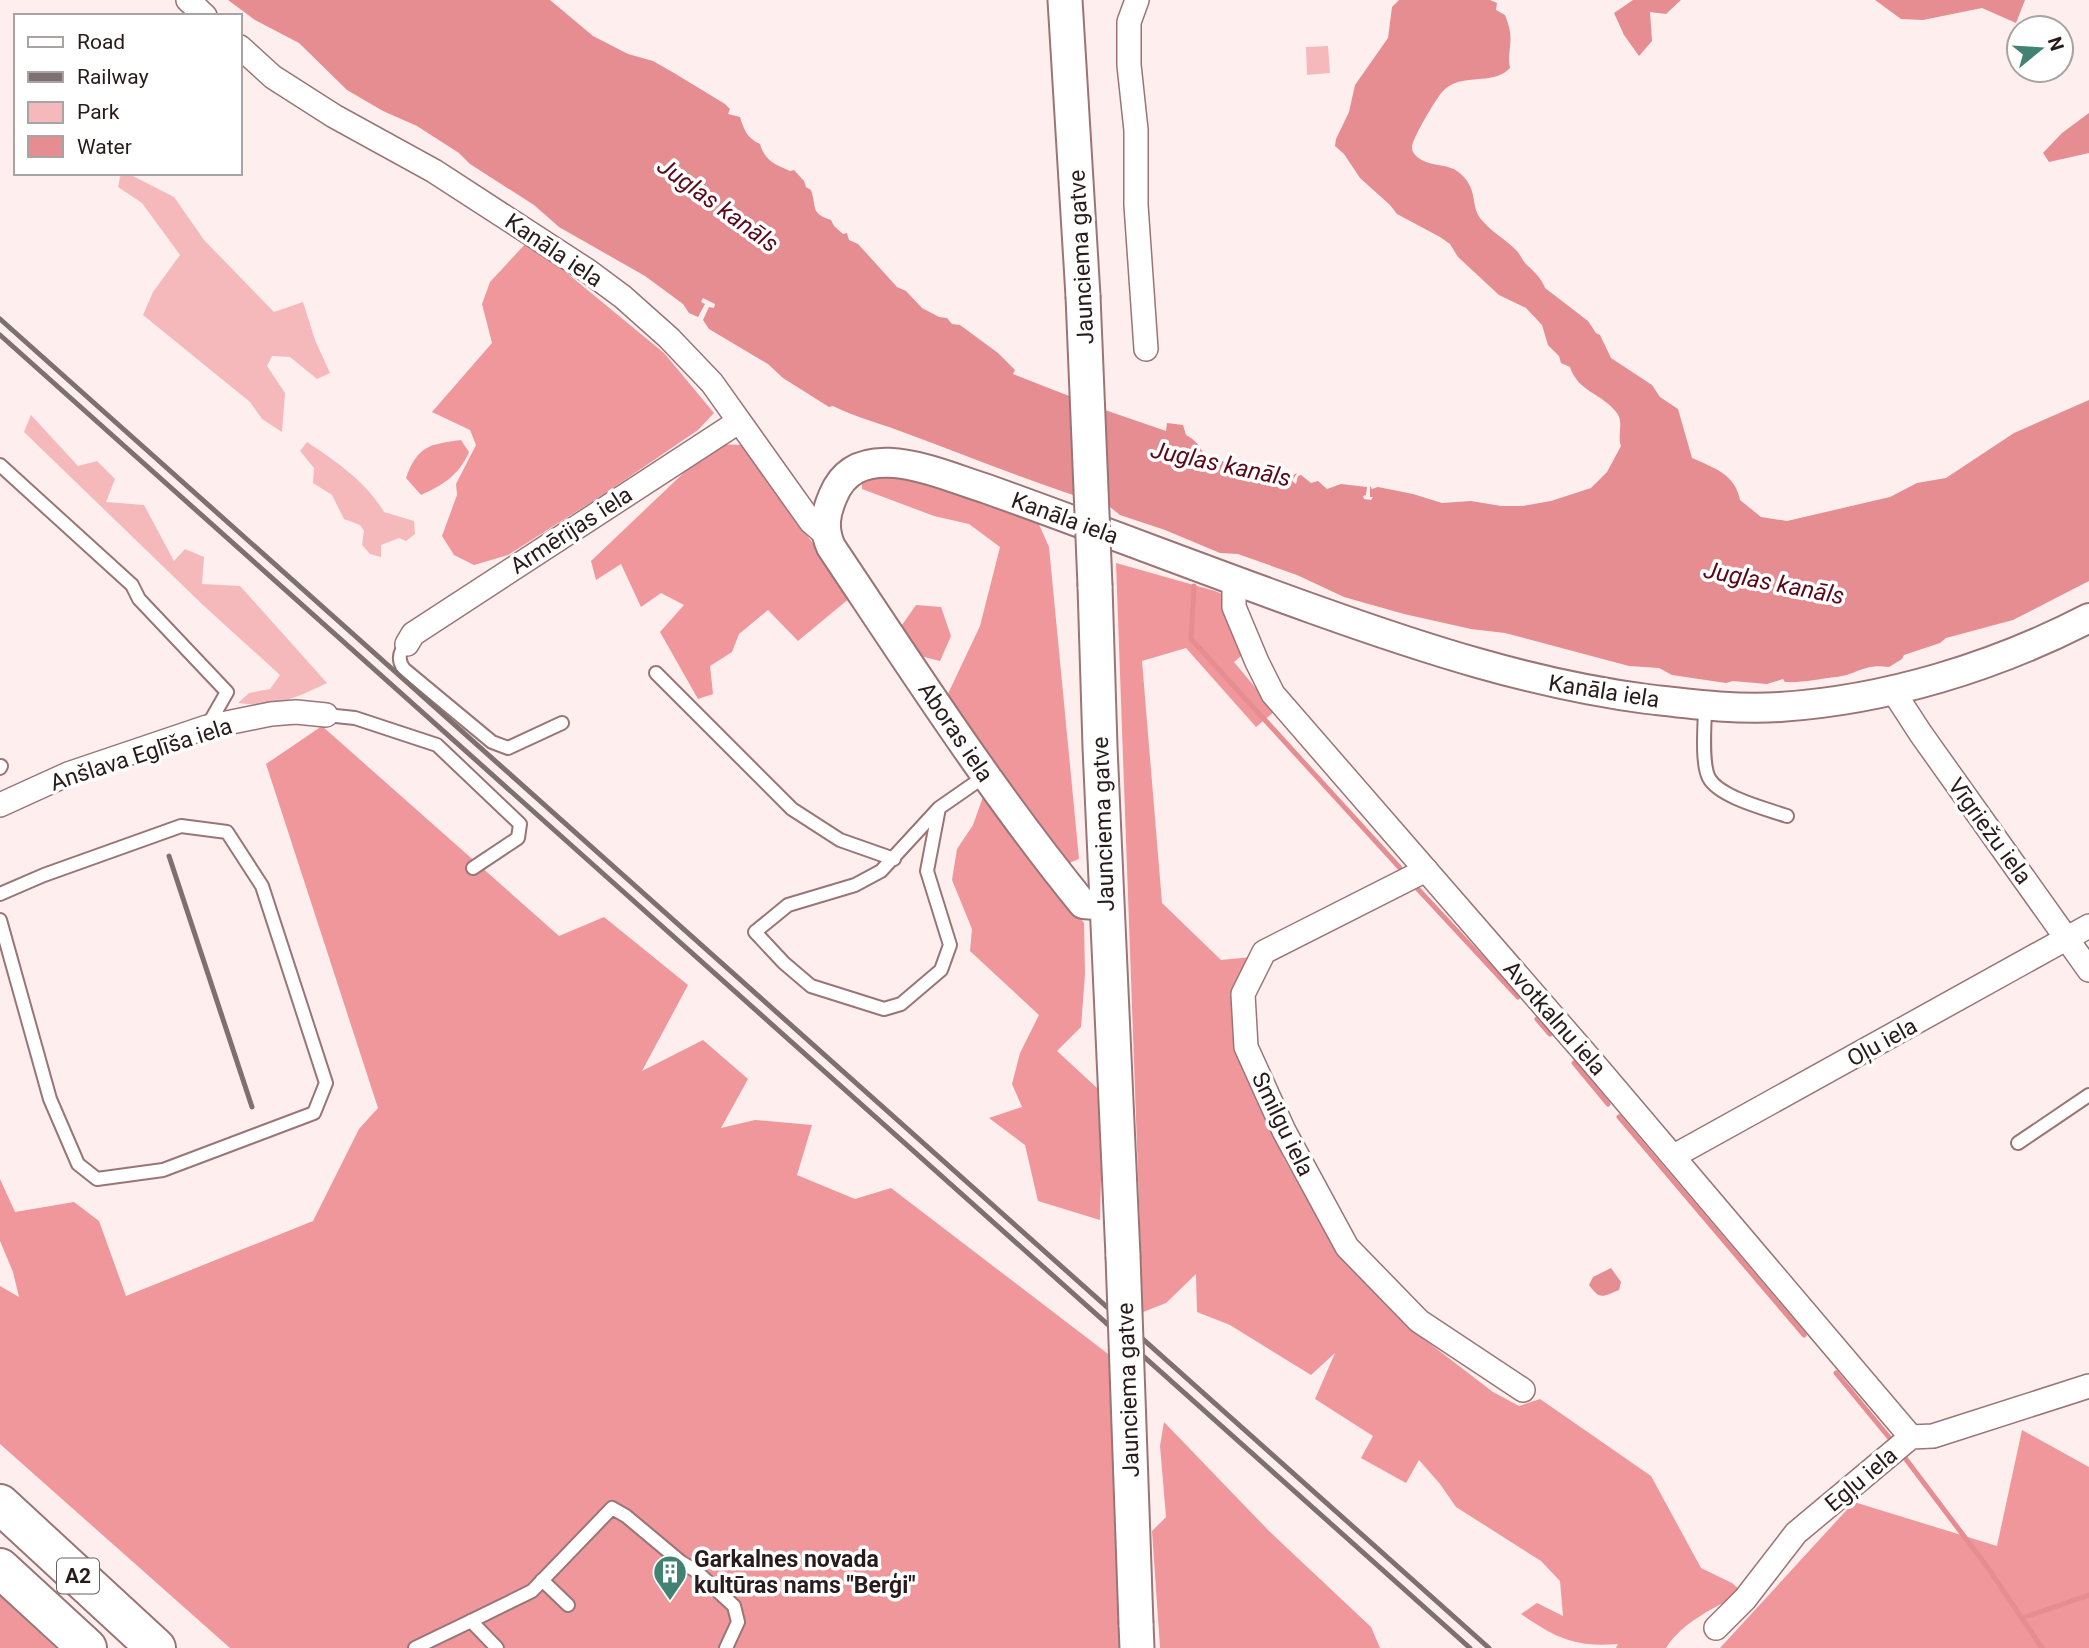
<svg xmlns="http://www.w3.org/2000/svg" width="2089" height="1648" font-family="Roboto,sans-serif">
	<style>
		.green { fill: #f6b9bb }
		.forest { fill: #f0979b }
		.water { fill: #e58d91 }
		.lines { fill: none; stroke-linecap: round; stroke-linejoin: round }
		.stream { stroke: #e58d91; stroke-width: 5 }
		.service-casing { stroke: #9a7576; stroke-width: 16 }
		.minor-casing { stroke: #9a7576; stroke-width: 26 }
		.tertiary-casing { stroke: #9a7576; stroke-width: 32 }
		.secondary-casing { stroke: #9a7576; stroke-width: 37 }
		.trunk-casing { stroke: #9a7576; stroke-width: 42 }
		.service { stroke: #fff; stroke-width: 12 }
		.minor { stroke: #fff; stroke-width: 23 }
		.tertiary { stroke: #fff; stroke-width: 28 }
		.secondary { stroke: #fff; stroke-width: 33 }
		.trunk { stroke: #fff; stroke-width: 38 }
		.rail { stroke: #7f7070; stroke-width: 5 }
		.secondary-bridge-casing { stroke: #9a7576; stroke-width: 37; stroke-linecap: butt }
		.secondary-bridge { stroke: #fff; stroke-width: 33 }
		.labels { text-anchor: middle; stroke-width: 7; stroke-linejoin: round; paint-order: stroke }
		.shield { fill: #fff; stroke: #695f5f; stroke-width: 2 }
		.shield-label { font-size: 21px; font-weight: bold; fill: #291b1b }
		.street-label { font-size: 23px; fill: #291b1b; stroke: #fff }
		.poi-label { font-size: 23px; font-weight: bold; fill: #291b1b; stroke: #fff; text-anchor: start }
		.water-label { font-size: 24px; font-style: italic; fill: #590919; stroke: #fff }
	</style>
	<rect width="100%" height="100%" fill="#fee"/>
	<g class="green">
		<polygon points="1328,46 1330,73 1307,75 1306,47"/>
		<polygon points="121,173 127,173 174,197 204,240 274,312 303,302 315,340 330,373 317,379 290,357 272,356 267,366 285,393 282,432 262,419 250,402 143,315 153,292 180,255 142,203 118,187"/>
		<path d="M31 415 78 466 97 461 115 479 106 502 144 505 174 561 185 549 204 557 202 584 240 586 327 683C293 699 276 708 238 703L249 693 270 689 280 675 203 605 24 432Z"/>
		<path d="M307 442C337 462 365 481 384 512L414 521 415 534 406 541 399 538 381 545V557L370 554 362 545 364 531 360 525 344 519 332 495 313 483 314 468 300 451Z"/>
	</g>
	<g class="forest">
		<polygon points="528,241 664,353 714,413 698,430 607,492 508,555 474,565 454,555 442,536 457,495 456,484 476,445 470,430 432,412 492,343 482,304 490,282"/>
		<path d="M461 440 469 452C459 475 443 485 421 495L406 478C417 446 430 444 461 440Z"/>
		<polygon points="714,444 743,445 851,597 798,641 768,610 739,634 732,652 710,666 713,694 698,699 660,632 684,605 661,593 641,607 621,564 596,580 591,561"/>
		<polygon points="887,473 1037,520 1049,547 1079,859 1069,863 1043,833 946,698 980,626 1000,547 969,524 934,516 862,489 862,476"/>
		<path d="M1116 563 1215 591 1244 603 1254 645 1234 662 1275 711 1256 727 1186 648 1142 661 1162 903 1221 960 1262 956 1241 1054 1284 1159 1339 1253 1412 1330 1493 1392 1519 1406 1540 1399 1651 1476 1701 1568 1732 1583 1743 1593C1717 1606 1682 1622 1666 1648H1616L1618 1644C1575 1648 1554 1637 1521 1614L1537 1603 1563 1616 1560 1581 1541 1561 1456 1507 1440 1484 1419 1460 1406 1483 1361 1458 1373 1436 1315 1399 1335 1353 1311 1375 1230 1325 1197 1312 1196 1274 1166 1303 1143 1312Z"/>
		<polygon points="916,605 941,607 951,636 940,661 920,656 902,625"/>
		<polygon points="322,726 559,936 604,917 688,985 642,1071 703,1040 748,1079 721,1128 755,1120 812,1125 797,1175 855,1199 891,1188 1112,1357 1120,1648 230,1648 0,1444 0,1286 19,1297 13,1272 0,1241 0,1179 15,1212 74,1202 99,1221 126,1296 313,1221 359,1129 378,1108 266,764"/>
		<polygon points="984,794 1084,923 1085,974 1081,1027 1057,1051 1097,1088 1102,1138 1100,1220 1038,1201 1025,1145 989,1118 1022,1107 1012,1084 1020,1053 1039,1015 970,951 972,929 952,880 957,849 973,825"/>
		<polygon points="1164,1422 1268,1530 1371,1627 1380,1648 1160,1648 1152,1531 1166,1517 1160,1446"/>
		<polygon points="2022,1430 2089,1467 2089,1648 1720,1648 1854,1502 1997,1546"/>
		<polygon points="0,1596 56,1648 0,1648"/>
	</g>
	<g class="water">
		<path d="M228 0H550L593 36 628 54 653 61 674 73 725 104 730 109 728 114 740 117C744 130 747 138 760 144 765 161 774 164 790 171L794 170 804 181 806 187 811 190C817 208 810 213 831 220L834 226 843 234 847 233 849 240 858 244 897 287 906 291 922 308 939 317 947 318 952 324 960 325 998 353 1015 370 1013 374 1105 410 1166 431 1167 423 1183 425 1186 435C1201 443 1198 449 1207 455 1217 461 1231 465 1242 461L1253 472C1273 473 1277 485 1297 473L1292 481 1296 484 1298 476 1301 475 1311 483 1318 481 1327 489 1341 484 1367 487 1366 495 1363 496 1364 499 1371 500 1373 497H1370V486L1372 489 1378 487 1413 494 1442 503 1471 501 1501 506H1523L1551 501 1591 488 1607 472 1621 446C1617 435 1624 423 1617 413 1602 393 1578 392 1570 367L1561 363 1559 356 1548 345 1542 325 1526 308 1499 295 1458 257 1450 244 1440 237 1397 214 1390 205 1360 178 1344 154 1335 146 1336 139 1349 112 1355 85 1388 38 1392 7 1399 0H1490L1497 3 1496 10 1505 15C1507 20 1509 26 1510 32 1512 45 1507 56 1510 68 1492 87 1461 71 1442 92 1436 99 1411 140 1412 148 1412 155 1421 160 1426 162 1436 166 1449 165 1457 171 1479 187 1470 204 1480 218 1490 231 1504 238 1516 250 1520 254 1521 258 1525 263 1532 270 1541 277 1545 288L1588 321 1596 333 1600 335 1611 358 1652 385 1660 397 1678 409 1692 458C1714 468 1735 474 1740 500L1761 517 1787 521 1890 497 1917 483 1946 478 2014 433 2089 400V581L2013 620 1946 638 1940 643 1904 655 1902 659 1889 667C1863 663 1857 675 1835 677 1818 679 1802 683 1785 682L1783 679 1767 684 1733 681 1726 683 1672 675 1659 668 1629 666 1505 633 1471 629 1404 614 1344 597 1297 575 1238 554 1220 553 1165 530 1120 515 1110 507C1042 486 975 459 908 434 883 424 857 418 833 406L829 407 783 378 768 364 709 329 703 320 709 307 714 308 715 304 703 298 701 302 705 304 698 317 689 313 683 304 645 276 559 227 534 205 470 164 459 153 417 126 383 111 347 90 299 43 255 20Z"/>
		<polygon points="1633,0 1681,0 1666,14 1650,12 1652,41 1639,56 1624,35 1614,13"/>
		<polygon points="1875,0 2025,0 2016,23 1982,8 1923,20 1901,19"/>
		<polygon points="2089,113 2089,153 2049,162 2043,153 2062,133"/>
		<path d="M1611 1268 1621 1282 1619 1290C1602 1297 1600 1300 1589 1285L1593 1277Z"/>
	</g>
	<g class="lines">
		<g class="stream">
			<polyline points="1194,586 1191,639 1400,868"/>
			<polyline points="1416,887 1518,997"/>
			<polyline points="1537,1019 1550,1034"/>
			<polyline points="1574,1063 1608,1104"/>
			<polyline points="1619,1117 1804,1335"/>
			<polyline points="1836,1373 1892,1441"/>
			<polyline points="1902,1454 1988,1568 2042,1648"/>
			<polyline points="2022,1618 2089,1595"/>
		</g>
		<g class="service-casing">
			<g id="service">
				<polyline points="0,465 132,585 139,599 227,692 207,727"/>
				<path d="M407 644C399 652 397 659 404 669L492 742 508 748 562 723"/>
				<polyline points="656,673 792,809 840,840 894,859"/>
				<path d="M1705 706C1705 723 1701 763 1709 778 1719 797 1767 809 1787 816"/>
				<polyline points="326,715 355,718 437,745 520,824 518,838 473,868"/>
				<polyline points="0,768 1,766"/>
				<polyline points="939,808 927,871 950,945 941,970 901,1004 884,1009 811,986 784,963 755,932 788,905 855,885 881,871 939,808 985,776"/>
				<polyline points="0,894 44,875 181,826 227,832 262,886 326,1083 314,1113 163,1170 97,1179 78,1164 50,1099 0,920"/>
				<polyline points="2018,1143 2089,1095"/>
				<polyline points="542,1580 568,1605"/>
				<polyline points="415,1648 471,1621"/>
				<polyline points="497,1648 471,1621 532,1591 612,1508 626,1516 681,1562 696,1571 734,1606 738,1622 726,1648"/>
			</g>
		</g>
		<g class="minor-casing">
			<g id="minor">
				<polyline points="188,0 205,16"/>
				<polyline points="1137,0 1129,22 1129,65 1136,130 1136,205 1146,349"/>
				<polyline points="240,47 273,77 334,116 434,171 588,271 623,297 669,338 712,383 811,522 825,534"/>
				<polyline points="1234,581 1234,607 1257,662 1273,694 1591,1060 1911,1437"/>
				<polyline points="407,644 413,634 738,422"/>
				<polyline points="1893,691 1921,734 2089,970"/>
				<polyline points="0,805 68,774 207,727 271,714 296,712 326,715"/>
				<polyline points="1426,870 1264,952 1243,994 1246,1047 1284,1131 1347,1247 1419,1321 1523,1390"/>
				<polyline points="1674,1156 2089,926"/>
				<polyline points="1716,1628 1745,1599 1796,1533 1911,1437 1933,1436 2089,1386"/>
			</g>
		</g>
		<g class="tertiary-casing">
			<path id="tertiary" d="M1107 906 1083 904C991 791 912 668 831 547 823 529 825 514 833 496 858 434 941 475 987 489 1096 528 1204 570 1313 609 1422 648 1532 684 1647 699 1691 704 1736 710 1780 707 1886 700 1994 667 2089 618"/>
		</g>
		<g class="secondary-casing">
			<g id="secondary">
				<polyline points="1065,0 1083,296"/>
				<polyline points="1095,586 1100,747 1123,1256"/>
				<polyline points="1136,1624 1137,1648"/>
			</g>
		</g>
		<g class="trunk-casing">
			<g id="trunk">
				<polyline points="0,1504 156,1648"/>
				<polyline points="0,1568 87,1648"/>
			</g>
		</g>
		<use href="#service" class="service"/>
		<use href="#minor" class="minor"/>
		<use href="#tertiary" class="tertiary"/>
		<use href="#secondary" class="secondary"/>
		<use href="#trunk" class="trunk"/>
		<g class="rail">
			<polyline points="0,319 1489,1648"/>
			<polyline points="0,335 1470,1648"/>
			<polyline points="169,856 252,1107"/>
		</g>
		<g class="secondary-bridge-casing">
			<g id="secondary-bridge">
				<polyline points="1083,296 1095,586"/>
				<polyline points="1123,1256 1136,1624"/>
			</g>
		</g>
		<use href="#secondary-bridge" class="secondary-bridge"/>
	</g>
	<defs>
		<g id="building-pin" transform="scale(1.75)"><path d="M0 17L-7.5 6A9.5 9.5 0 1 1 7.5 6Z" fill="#418273" stroke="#fff"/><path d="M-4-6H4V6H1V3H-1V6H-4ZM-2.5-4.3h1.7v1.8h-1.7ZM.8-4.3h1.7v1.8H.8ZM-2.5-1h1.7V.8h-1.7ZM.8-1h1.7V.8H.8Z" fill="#fff"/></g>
	</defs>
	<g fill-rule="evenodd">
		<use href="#building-pin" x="670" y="1572"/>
	</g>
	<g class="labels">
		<rect class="shield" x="57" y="1558.5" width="42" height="35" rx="5"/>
		<g class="shield-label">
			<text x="78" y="1583">A2</text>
		</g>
		<g class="street-label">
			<text transform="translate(554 250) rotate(34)" y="8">Kanāla iela</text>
			<text transform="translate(1081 257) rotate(-93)" y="8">Jaunciema gatve</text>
			<text transform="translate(1065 518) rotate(20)" y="8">Kanāla iela</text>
			<text transform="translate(571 530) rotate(-33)" y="8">Armērijas iela</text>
			<text transform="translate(1604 691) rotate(9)" y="8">Kanāla iela</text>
			<text transform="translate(956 732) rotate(56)" y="8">Aboras iela</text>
			<text transform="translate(141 754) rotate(-18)" y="8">Anšlava Eglīša iela</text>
			<text transform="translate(1103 824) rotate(-92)" y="8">Jaunciema gatve</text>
			<text transform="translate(1990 831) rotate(54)" y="8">Vīgriežu iela</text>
			<text transform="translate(1555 1018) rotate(49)" y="8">Avotkalnu iela</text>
			<text transform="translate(1882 1042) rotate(-29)" y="8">Oļu iela</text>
			<text transform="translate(1283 1124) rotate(64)" y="8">Smilgu iela</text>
			<text transform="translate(1128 1390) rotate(-92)" y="8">Jaunciema gatve</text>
			<text transform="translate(1861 1479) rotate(-40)" y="8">Egļu iela</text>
		</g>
		<g class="poi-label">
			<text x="694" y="1567">Garkalnes novada<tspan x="694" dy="26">kultūras nams "Berģi"</tspan></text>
		</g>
		<g class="water-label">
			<text transform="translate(718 205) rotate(36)" y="8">Juglas kanāls</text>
			<text transform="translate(1221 464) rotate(12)" y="8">Juglas kanāls</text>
			<text transform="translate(1774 583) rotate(11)" y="8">Juglas kanāls</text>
		</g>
	</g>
	<rect x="14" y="14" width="228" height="161" fill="#ffffff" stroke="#a9a4a4" stroke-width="2"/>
	<rect x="28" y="37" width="35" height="10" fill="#ffffff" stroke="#a9a4a4" stroke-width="2"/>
	<text x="77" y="49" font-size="21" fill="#291b1b">Road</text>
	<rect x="28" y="72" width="35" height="10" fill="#7f7070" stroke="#a9a4a4" stroke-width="2"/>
	<text x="77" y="84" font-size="21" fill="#291b1b">Railway</text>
	<rect x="28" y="102" width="35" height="21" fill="#f6b9bb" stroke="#a9a4a4" stroke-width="2"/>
	<text x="77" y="119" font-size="21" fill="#291b1b">Park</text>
	<rect x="28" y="136" width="35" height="21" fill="#e58d91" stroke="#a9a4a4" stroke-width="2"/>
	<text x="77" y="154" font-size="21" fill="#291b1b">Water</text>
	<g transform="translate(2040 49) rotate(72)"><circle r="33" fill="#ffffff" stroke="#a9a4a4" stroke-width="2"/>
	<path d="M0-5L12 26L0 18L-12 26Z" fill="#418273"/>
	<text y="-10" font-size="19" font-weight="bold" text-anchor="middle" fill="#291b1b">N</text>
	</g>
</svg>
